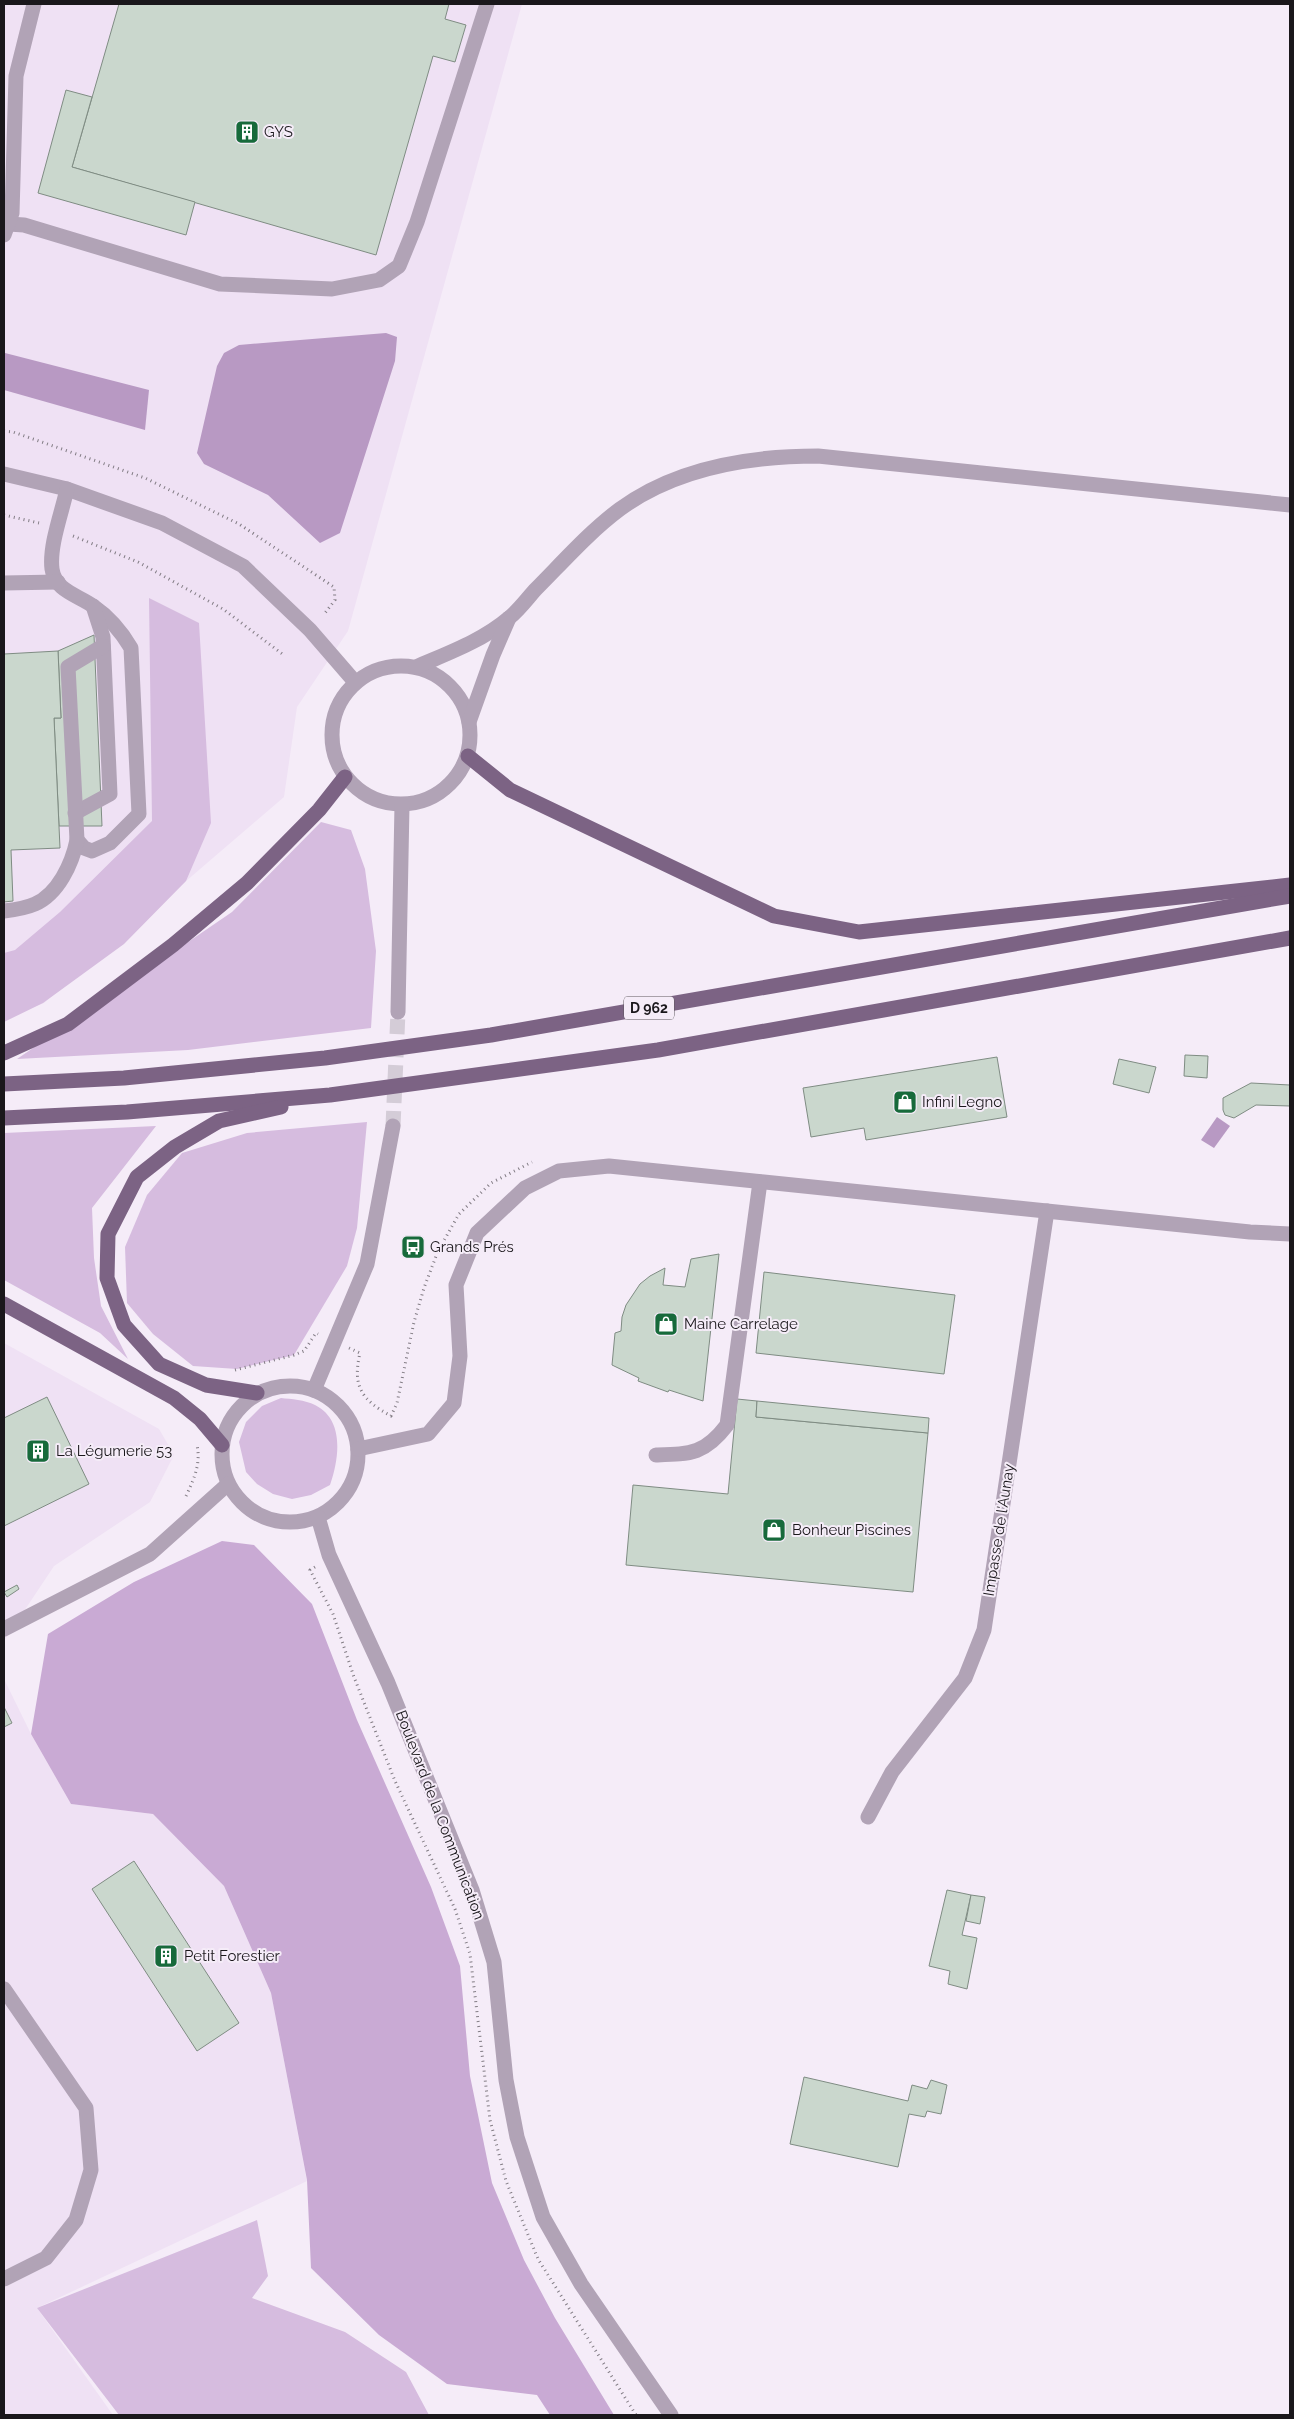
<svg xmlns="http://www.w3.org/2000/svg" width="1294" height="2419" font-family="Raleway,sans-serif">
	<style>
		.built { fill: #efe1f4 }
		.green { fill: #d6bcdf }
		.forest { fill: #c9aad4 }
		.water { fill: #b899c3 }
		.building { fill: #cad7cd; stroke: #7f8c83 }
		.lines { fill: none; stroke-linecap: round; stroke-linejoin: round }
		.minor-tunnel { stroke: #d4ccd7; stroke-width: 15; stroke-dasharray: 15 8; stroke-linecap: butt }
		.path { stroke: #827c84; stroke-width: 3; stroke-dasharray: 1 4; stroke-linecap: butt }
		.minor { stroke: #b1a3b6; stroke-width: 15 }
		.major { stroke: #7c6384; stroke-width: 15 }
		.labels { text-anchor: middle; stroke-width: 4; stroke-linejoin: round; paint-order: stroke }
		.shield { fill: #f5ecf8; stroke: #5c575d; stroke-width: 1 }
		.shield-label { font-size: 14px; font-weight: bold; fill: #1a171b }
		.poi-label { font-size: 15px; fill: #1a171b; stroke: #f5ecf8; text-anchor: start }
		.street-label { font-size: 15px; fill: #1a171b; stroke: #f5ecf8 }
	</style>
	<rect width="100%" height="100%" fill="#f5ecf8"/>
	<g class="built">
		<polygon points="4,4 522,4 348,631 297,707 284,797 44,1003 4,1019"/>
		<polygon points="4,1343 159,1429 174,1455 150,1502 54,1566 4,1641"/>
		<polygon points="4,1679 31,1734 71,1804 153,1814 224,1886 271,1993 307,2181 37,2308 113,2415 4,2415"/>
	</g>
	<g class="green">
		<polygon points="149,598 199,623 211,823 186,881 124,944 43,1003 4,1022 4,953 15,950 60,912 152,821"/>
		<polygon points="321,822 351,830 365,869 376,951 371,1028 188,1050 17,1059 232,912"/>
		<polygon points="367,1122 357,1228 347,1266 294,1355 237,1369 193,1366 153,1334 127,1303 125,1247 147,1195 182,1153 247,1133"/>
		<polygon points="156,1126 92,1208 94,1258 101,1306 128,1359 100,1333 4,1280 4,1133"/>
		<path d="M281 1398C291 1399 305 1400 315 1405 345 1420 339 1459 330 1485L311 1495 292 1499 273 1494 257 1484 246 1472 239 1442 246 1422 262 1406Z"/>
		<polygon points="257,2220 268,2276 252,2298 345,2332 406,2372 429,2415 119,2415 37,2308"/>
	</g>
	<polygon class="forest" points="222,1541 254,1545 312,1604 357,1720 431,1887 460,1966 470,2076 492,2183 524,2260 555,2318 614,2415 550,2415 537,2395 447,2384 379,2335 311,2268 307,2180 271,1993 224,1886 153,1814 71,1804 31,1734 48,1634 134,1582"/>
	<g class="water">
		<polygon points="386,333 397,337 395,361 340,533 320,543 268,495 204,464 197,453 217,366 224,353 239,345"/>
		<polygon points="5,353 149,390 145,430 4,390"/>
		<polygon points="1217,1117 1230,1126 1214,1148 1201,1140"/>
	</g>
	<g class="building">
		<polygon points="119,4 449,4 445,19 466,25 455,62 433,56 376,255 72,167"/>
		<polygon points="66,90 92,97 72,167 195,202 186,235 38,193"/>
		<polygon points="94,635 102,826 59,826 54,718 61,718 58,651"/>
		<polygon points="58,651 61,718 54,718 60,848 11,850 13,901 4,902 4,654"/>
		<polygon points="1185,1055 1208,1056 1207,1078 1184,1076"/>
		<polygon points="997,1057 1007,1117 866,1140 864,1128 811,1137 803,1088"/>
		<polygon points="1119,1059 1156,1067 1149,1093 1113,1084"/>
		<polygon points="1251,1083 1290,1085 1290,1106 1256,1105 1234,1118 1225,1115 1223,1110 1223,1098"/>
		<polygon points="719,1254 703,1401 669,1390 668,1392 638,1381 639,1378 612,1365 615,1333 621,1331 622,1317 626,1305 640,1284 650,1276 665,1268 663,1285 685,1287 691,1259"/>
		<polygon points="764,1272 955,1295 944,1374 756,1353"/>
		<polygon points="47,1397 89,1484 4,1526 4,1418"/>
		<polygon points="737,1399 757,1401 756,1417 928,1433 913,1592 626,1565 633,1485 728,1494"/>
		<polygon points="757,1401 929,1418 928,1433 756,1417"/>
		<polygon points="17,1585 19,1589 7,1597 4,1592"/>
		<polygon points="4,1707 12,1723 4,1727"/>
		<polygon points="134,1861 239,2023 197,2051 92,1889"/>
		<polygon points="947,1890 971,1895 962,1935 977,1938 967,1989 948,1984 950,1971 929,1966"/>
		<polygon points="971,1895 985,1897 980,1924 966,1921"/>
		<polygon points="804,2077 908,2101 912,2085 927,2089 931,2080 947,2085 941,2114 927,2111 925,2117 909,2114 898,2167 790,2144"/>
	</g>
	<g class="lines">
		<polyline class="minor-tunnel" points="393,1126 398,1012"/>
		<g class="path">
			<polyline points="4,431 13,432 145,478 239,524 334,587 335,600 325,613"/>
			<polyline points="4,515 39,523"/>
			<polyline points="73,536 138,562 223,609 285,656"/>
			<path d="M349 1348 360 1353C352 1387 362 1400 391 1416L397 1403 414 1322 424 1288 438 1251 459 1214 491 1183 532 1162"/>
			<polyline points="235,1370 294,1355 304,1351 316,1333 318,1334"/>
			<path d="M186 1496C194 1479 201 1464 197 1445"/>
			<polyline points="315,1567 310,1570 333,1614 354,1677 395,1781 455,1909 470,1954 490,2120 506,2181 538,2259 636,2415"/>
		</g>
		<g class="minor">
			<polyline points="9,224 24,225 220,284 332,289 379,280 399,266 417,222 487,4"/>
			<polyline points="4,235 12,213 16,76 34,4"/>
			<polyline points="4,474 67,489 162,523 243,566 310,630 355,682"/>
			<path d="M67 489C62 512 49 546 52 569 55 591 78 595 93 606 109 617 121 631 131 648L139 814 110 843 92 851 84 848 77 840"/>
			<polyline points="4,583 58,582"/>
			<circle cx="401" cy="735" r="69"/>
			<path d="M416 667C448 653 482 641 509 618 519 610 527 599 535 590 562 563 589 532 620 509 676 468 750 456 818 456L1290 505"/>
			<polyline points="469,722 493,655 509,618"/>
			<polyline points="75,813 110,794 103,637 93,606"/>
			<path d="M4 911C13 910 26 908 35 904 58 894 72 864 77 840L68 667 103 646"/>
			<polyline points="398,1012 402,805"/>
			<circle cx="290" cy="1454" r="68"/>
			<polyline points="314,1390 367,1264 393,1126"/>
			<polyline points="358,1449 428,1434 454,1403 460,1356 456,1285 477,1233 525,1188 559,1171 609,1166 1250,1232 1290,1234"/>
			<path d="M656 1455C691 1454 705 1454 727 1425L760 1182"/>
			<polyline points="318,1517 329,1555 388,1683 472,1890 494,1962 506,2080 517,2137 543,2217 581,2284 671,2415"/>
			<polyline points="4,1629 150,1554 228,1484"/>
			<polyline points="868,1817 892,1772 965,1678 984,1630 1047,1211"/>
			<polyline points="4,1989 86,2108 91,2170 76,2220 46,2258 4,2279"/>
		</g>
		<g class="major">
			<polyline points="468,756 510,790 774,916 859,932 1290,885"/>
			<polyline points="4,1053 68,1024 173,945 247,883 319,810 345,777"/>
			<polyline points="4,1084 124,1078 325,1058 491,1035 1290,896"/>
			<polyline points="4,1118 127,1112 330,1095 658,1050 1290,938"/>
			<polyline points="4,1304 174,1398 200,1419 222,1445"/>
			<polyline points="257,1393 206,1385 159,1364 124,1325 107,1278 108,1234 137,1177 175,1147 219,1121 281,1107"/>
		</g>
	</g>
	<defs>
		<g id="building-square" transform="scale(1.25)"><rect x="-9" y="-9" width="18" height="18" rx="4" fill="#176a3b" stroke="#f5ecf8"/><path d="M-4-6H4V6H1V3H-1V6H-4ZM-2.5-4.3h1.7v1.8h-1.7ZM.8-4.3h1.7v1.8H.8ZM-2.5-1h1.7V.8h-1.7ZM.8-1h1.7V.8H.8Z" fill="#fff"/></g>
		<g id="shop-square" transform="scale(1.25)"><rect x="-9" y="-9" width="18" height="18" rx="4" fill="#176a3b" stroke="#f5ecf8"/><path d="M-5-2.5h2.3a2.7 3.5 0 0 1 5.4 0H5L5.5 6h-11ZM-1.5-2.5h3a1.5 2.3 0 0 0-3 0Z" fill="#fff"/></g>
		<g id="bus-square" transform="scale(1.25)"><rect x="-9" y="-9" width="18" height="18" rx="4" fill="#176a3b" stroke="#f5ecf8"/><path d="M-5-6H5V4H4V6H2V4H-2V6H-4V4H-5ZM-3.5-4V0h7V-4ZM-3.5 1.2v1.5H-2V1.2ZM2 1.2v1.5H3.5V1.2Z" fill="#fff"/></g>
	</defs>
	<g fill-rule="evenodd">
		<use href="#building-square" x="247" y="132"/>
		<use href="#shop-square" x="905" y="1102"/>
		<use href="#bus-square" x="413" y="1247"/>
		<use href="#shop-square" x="666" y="1324"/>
		<use href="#building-square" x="38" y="1451"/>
		<use href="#shop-square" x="774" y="1530"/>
		<use href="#building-square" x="166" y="1956"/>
	</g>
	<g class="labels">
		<rect class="shield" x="624" y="996.5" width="50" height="23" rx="4"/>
		<g class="shield-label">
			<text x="649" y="1013">D 962</text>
		</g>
		<g class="poi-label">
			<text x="264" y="137">GYS</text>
			<text x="922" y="1107">Infini Legno</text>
			<text x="430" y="1252">Grands Prés</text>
			<text x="684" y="1329">Maine Carrelage</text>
			<text x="56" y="1456">La Légumerie 53</text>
			<text x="792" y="1535">Bonheur Piscines</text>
			<text x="184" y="1961">Petit Forestier</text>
		</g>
		<g class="street-label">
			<text transform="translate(999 1530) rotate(-81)" y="5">Impasse de l'Aunay</text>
			<text transform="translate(440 1815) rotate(69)" y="5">Boulevard de la Communication</text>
		</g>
	</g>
	<rect width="1294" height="2419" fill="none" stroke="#1a171b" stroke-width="10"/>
</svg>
